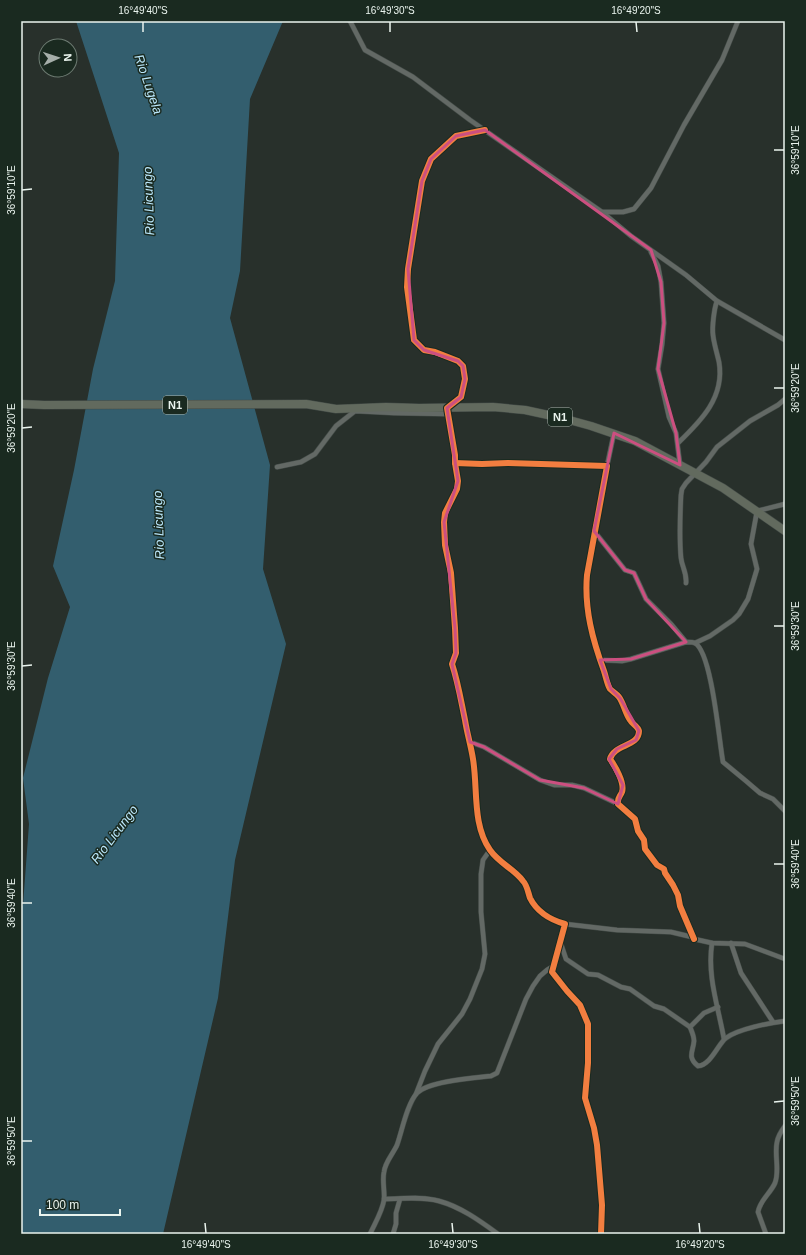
<svg xmlns="http://www.w3.org/2000/svg" width="806" height="1255" font-family="Arial,sans-serif">
	<style>
		.water { fill: #335e6e }
		.lines { fill: none; stroke-linecap: round; stroke-linejoin: round }
		.minor-casing { stroke: #444c48; stroke-width: 5.5 }
		.trunk-casing { stroke: #444c48; stroke-width: 9 }
		.minor { stroke: #636965; stroke-width: 4.5 }
		.trunk { stroke: #626a5e; stroke-width: 8 }
		.cycleway-casing { stroke: #1a2a20; stroke-width: 8 }
		.cycleway { stroke: #f27e40; stroke-width: 6 }
		.marked { fill: none; stroke: #cc4f80; stroke-width: 3; stroke-linejoin: round }
		.ticks { fill: none; stroke: #eaf4ee; stroke-width: 1.5 }
		.labels { text-anchor: middle; stroke-width: 3; stroke-linejoin: round; paint-order: stroke }
		.shield { fill: #1a2a20; stroke: #acb7b0; stroke-width: 1 }
		.shield-label { font-size: 11px; font-weight: bold; fill: #eaf4ee }
		.water-label { font-size: 13px; font-style: italic; fill: #bbe8fc; stroke: #1a2a20 }
		.neatline { fill: none; stroke: #eaf4ee; stroke-width: 1.5 }
		.ticks-label { font-size: 10px; text-anchor: middle; fill: #eaf4ee }
	</style>
	<rect width="100%" height="100%" fill="#28302b"/>
	<polygon class="water" points="76,21 283,21 250,99 240,271 230,318 270,465 263,569 286,644 235,860 218,998 163,1234 21,1234 21,908 23,905 29,824 23,778 48,678 70,607 53,566 74,470 93,369 115,281 119,153"/>
	<g class="lines">
		<g class="minor-casing">
			<g id="minor">
				<polyline points="350,21 365,50 413,77 470,120 602,212 631,236 686,275 717,301 785,340"/>
				<path d="M485 130 456 136 431 159 422 181 408 269 407 287 414 340 424 350 435 352 458 361 463 366 465 379 461 397 447 408 455 455V463L458 481 457 489 445 513 444 522 445 545 451 573 455 628 456 653 452 664C458 682 461 701 465 720 467 733 471 746 473 759 478 789 472 824 490 850 499 863 514 869 523 881 527 885 528 892 530 898 537 912 551 920 565 924L552 972 567 991 580 1005 588 1024V1063L585 1098 594 1128 597 1145 602 1205 601 1234"/>
				<polyline points="602,212 623,212 634,209 651,188 684,125 722,60 738,21"/>
				<polyline points="651,252 658,266 661,282 664,323 662,345 658,369 669,417 676,433 680,465"/>
				<path d="M678 443C701 421 725 397 719 362 717 353 714 344 713 335 712 327 714 309 717 301"/>
				<path d="M455 463 482 464 508 463 607 466 587 575C584 609 593 641 604 671 606 677 607 684 610 689 613 692 617 694 619 697 624 704 625 713 630 720 632 724 638 726 639 731 639 747 614 744 610 759 615 766 625 783 622 792 620 797 617 798 618 804L635 819 638 831 644 840 645 849 657 865 664 869 665 873 673 885 678 895 680 906 694 939"/>
				<polyline points="607,466 614,433"/>
				<polyline points="277,467 301,462 315,454 336,426 355,411 394,413 447,414"/>
				<polyline points="594,531 625,570 634,573 646,599 671,624 686,642"/>
				<path d="M686 583C687 573 682 567 681 558 679 537 680 516 681 495L682 489 686 483 706 462 717 447 750 421 778 405 785 399"/>
				<polyline points="695,643 710,636 733,620 739,614 748,599 757,569 751,544 757,511 785,504"/>
				<path d="M600 660 622 661 631 659 686 642C689 642 693 642 695 643 712 653 719 741 723 762L746 781 760 793 773 799 785 811"/>
				<polyline points="470,742 484,747 540,780 554,785 572,785 584,788 618,804"/>
				<polyline points="565,924 617,930 671,932 692,937 694,939 712,943 745,944 785,959"/>
				<path d="M712 943C707 976 718 1006 724 1039"/>
				<polyline points="731,943 741,973 773,1022"/>
				<polyline points="561,944 566,959 588,974 598,975 621,987 630,989 654,1006 664,1009 690,1027"/>
				<path d="M718 1007 704 1013 690 1027C692 1032 694 1036 694 1041 693 1052 687 1057 698 1066 711 1065 718 1044 726 1038 738 1029 769 1023 785 1021"/>
				<polyline points="416,1094 425,1071 438,1044 462,1014 470,999 482,969 485,954 481,912 481,874 483,860 490,850"/>
				<path d="M384 1199C402 1199 422 1196 439 1201 461 1207 480 1221 498 1234"/>
				<path d="M370 1234C375 1223 382 1212 384 1200 385 1191 382 1181 384 1172 385 1162 393 1154 397 1145 402 1131 407 1104 417 1093 429 1081 473 1078 491 1076L497 1073 526 999 533 986 540 976 547 970 555 965"/>
				<polyline points="393,1234 396,1224 396,1213 400,1199"/>
				<path d="M766 1234 758 1212C760 1200 770 1194 775 1183 780 1170 774 1155 777 1142 778 1136 782 1130 785 1126"/>
			</g>
		</g>
		<g class="trunk-casing">
			<polyline id="trunk" points="21,404 44,405 306,404 336,409 386,407 419,408 493,407 525,410 562,418 591,426 635,441 723,488 785,531"/>
		</g>
		<use href="#minor" class="minor"/>
		<use href="#trunk" class="trunk"/>
		<g class="cycleway-casing">
			<g id="cycleway">
				<path d="M485 130 456 136 431 159 422 181 408 269 407 287 414 340 424 350 435 352 458 361 463 366 465 379 461 397 447 408 455 455V463L458 481 457 489 445 513 444 522 445 545 451 573 455 628 456 653 452 664C458 682 461 701 465 720 467 733 471 746 473 759 478 789 472 824 490 850 499 863 514 869 523 881 527 885 528 892 530 898 537 912 551 920 565 924L552 972 567 991 580 1005 588 1024V1063L585 1098 594 1128 597 1145 602 1205 601 1234"/>
				<path d="M455 463 482 464 508 463 607 466 587 575C584 609 593 641 604 671 606 677 607 684 610 689 613 692 617 694 619 697 624 704 625 713 630 720 632 724 638 726 639 731 639 747 614 744 610 759 615 766 625 783 622 792 620 797 617 798 618 804L635 819 638 831 644 840 645 849 657 865 664 869 665 873 673 885 678 895 680 906 694 939"/>
			</g>
		</g>
		<use href="#cycleway" class="cycleway"/>
	</g>
	<path class="marked" d="M485 130 651 250 661 282 664 323 658 369 676 433 680 465 614 433 594 531 625 570 634 573 646 599 686 642 631 659 600 660 611 689 620 698 639 731 636 740 617 749 609 759 623 785 618 804 584 788 540 780 484 747 470 742 452 664 456 653 455 628 444 522 458 481 447 408 461 397 465 379 463 366 458 361 424 350 414 340 408 269 422 181 431 159 456 136Z"/>
	<path class="ticks" d="M143 22V32M390 22V32M636 22 637 32M774 150H784M22 190 32 189M774 388H784M22 428 32 427M774 626H784M22 666 32 665M774 864H784M22 903H32M774 1102 784 1101M22 1141H32M205 1223 206 1233M452 1223 453 1233M699 1223 700 1233"/>
	<g class="labels">
		<g class="shield">
			<rect x="163" y="396" width="24" height="18" rx="3"/>
			<rect x="548" y="408" width="24" height="18" rx="3"/>
		</g>
		<g class="shield-label">
			<text x="175" y="409">N1</text>
			<text x="560" y="421">N1</text>
		</g>
		<g class="water-label">
			<text transform="translate(149 84) rotate(71)" y="5">Rio Lugela</text>
			<text transform="translate(148 201) rotate(-92)" y="5">Rio Licungo</text>
			<text transform="translate(158 525) rotate(-92)" y="5">Rio Licungo</text>
			<text transform="translate(114 834) rotate(-53)" y="5">Rio Licungo</text>
		</g>
	</g>
	<rect width="806" height="1255" fill="none" stroke="#1a2a20" stroke-width="44"/>
	<g transform="translate(58 58) rotate(87)"><circle r="19" fill="#1a2a20" stroke="#6d7b72"/>
	<path d="M0-3L7 15L0 10L-7 15Z" fill="#a6afaa"/>
	<text y="-6" font-size="11" font-weight="bold" text-anchor="middle" fill="#eaf4ee">N</text>
	</g>
	<path d="M40 1209v6h80v-6" fill="none" stroke="#eaf4ee" stroke-width="2"/>
	<text x="46" y="1209" font-size="12" fill="#eaf4ee" stroke="#1a2a20" stroke-width="3" paint-order="stroke">100 m</text>
	<rect x="22" y="22" width="762" height="1211" class="neatline"/>
	<g class="ticks-label">
		<text x="143" y="14">16°49'40"S</text>
		<text x="390" y="14">16°49'30"S</text>
		<text x="636" y="14">16°49'20"S</text>
		<text transform="translate(795 150) rotate(-90)" y="4">36°59'10"E</text>
		<text transform="translate(11 190) rotate(-90)" y="4">36°59'10"E</text>
		<text transform="translate(795 388) rotate(-90)" y="4">36°59'20"E</text>
		<text transform="translate(11 428) rotate(-90)" y="4">36°59'20"E</text>
		<text transform="translate(795 626) rotate(-90)" y="4">36°59'30"E</text>
		<text transform="translate(11 666) rotate(-90)" y="4">36°59'30"E</text>
		<text transform="translate(795 864) rotate(-90)" y="4">36°59'40"E</text>
		<text transform="translate(11 903) rotate(-90)" y="4">36°59'40"E</text>
		<text transform="translate(795 1101) rotate(-90)" y="4">36°59'50"E</text>
		<text transform="translate(11 1141) rotate(-90)" y="4">36°59'50"E</text>
		<text x="206" y="1248">16°49'40"S</text>
		<text x="453" y="1248">16°49'30"S</text>
		<text x="700" y="1248">16°49'20"S</text>
	</g>
</svg>
